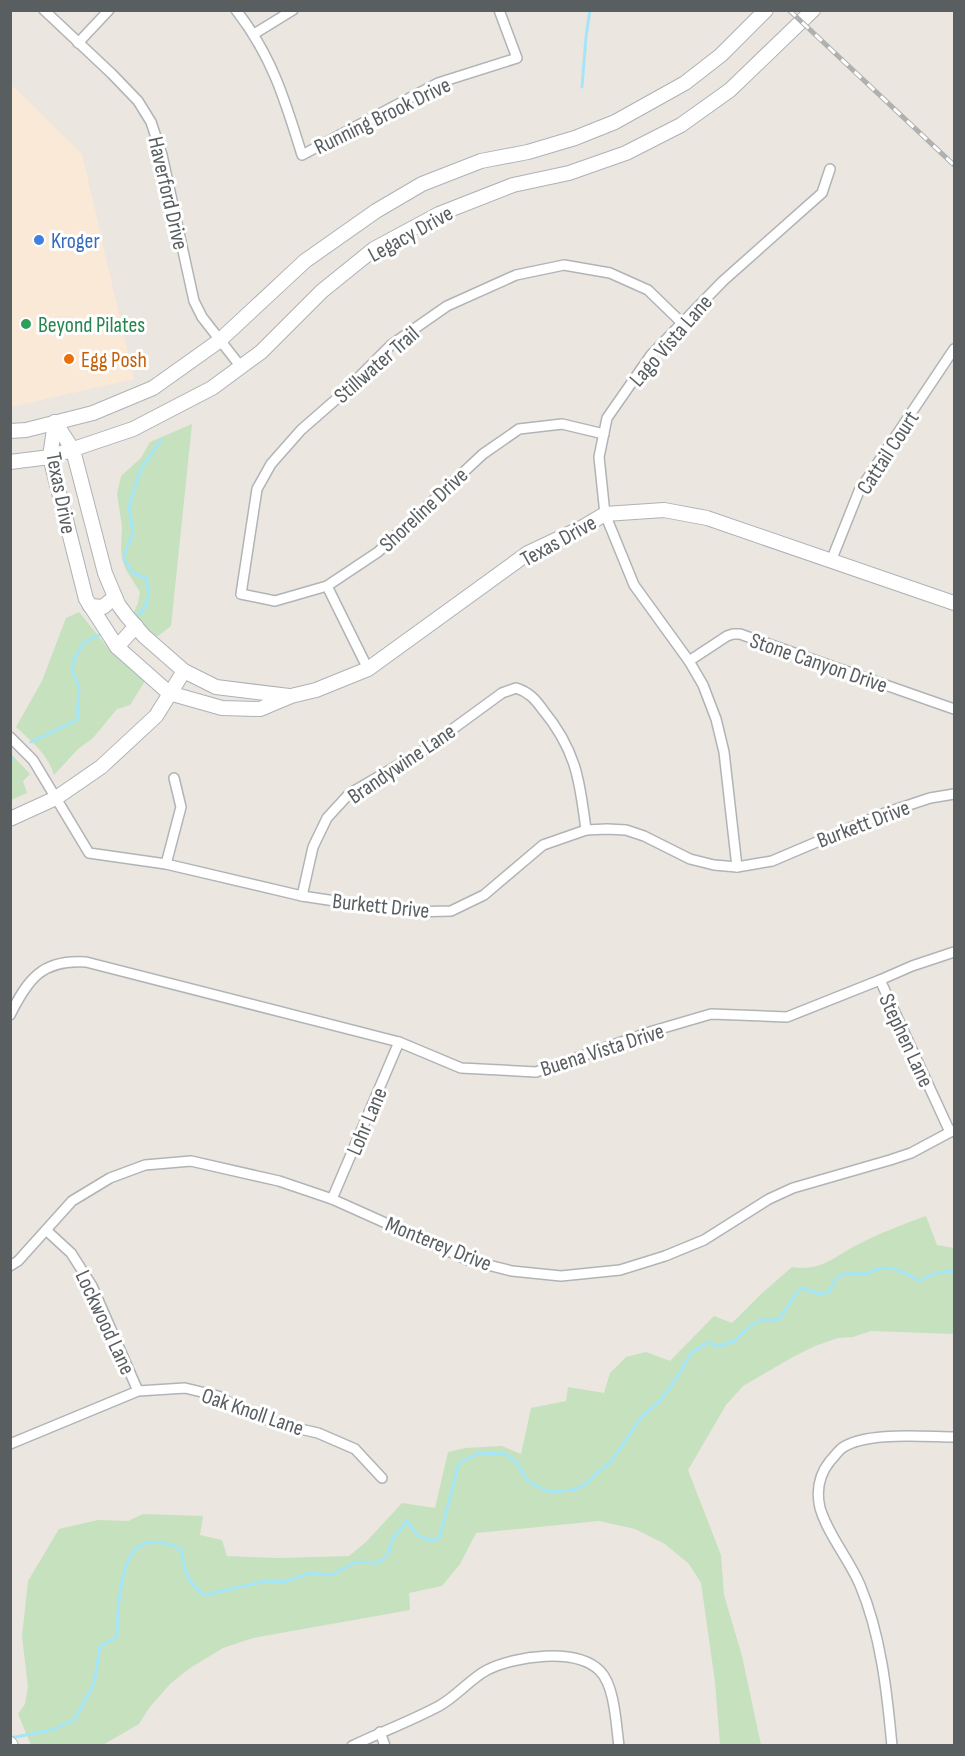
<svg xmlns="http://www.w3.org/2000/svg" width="965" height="1756" font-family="'Sofia Sans Condensed',sans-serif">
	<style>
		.commercial { fill: #fae9d6 }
		.green { fill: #c6e1be }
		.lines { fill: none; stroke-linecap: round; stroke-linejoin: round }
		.stream { stroke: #a4e6f7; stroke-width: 3 }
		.street-casing { stroke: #b1b4b7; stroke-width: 12 }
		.secondary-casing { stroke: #adb2b5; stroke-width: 16 }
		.street { stroke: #fff; stroke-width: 9 }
		.secondary { stroke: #fff; stroke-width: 14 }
		.rail-casing { stroke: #afb0b0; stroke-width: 5 }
		.rail { stroke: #fff; stroke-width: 3; stroke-dasharray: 9; stroke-linecap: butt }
		.shop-dot { fill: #3f7fe0; stroke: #fff; stroke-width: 2 }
		.leisure-dot { fill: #2e9e5b; stroke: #fff; stroke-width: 2 }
		.food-dot { fill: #e8710a; stroke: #fff; stroke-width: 2 }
		.labels { text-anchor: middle; stroke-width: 6; stroke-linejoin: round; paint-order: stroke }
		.street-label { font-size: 22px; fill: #595e60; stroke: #fff }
		.shop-label { font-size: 22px; fill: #366cbe; stroke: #fff; text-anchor: start }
		.leisure-label { font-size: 22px; fill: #27864d; stroke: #fff; text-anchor: start }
		.food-label { font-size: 22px; fill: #c56008; stroke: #fff; text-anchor: start }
	</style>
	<rect width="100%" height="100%" fill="#ebe6e0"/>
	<polygon class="commercial" points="11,84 82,154 134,379 11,407"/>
	<g class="green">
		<polygon points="192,424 171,626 154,639 133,614 138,603 140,592 126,570 122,559 121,547 122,526 117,494 121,476 141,458 150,442"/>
		<path d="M79 612 112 653 145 681 130 705 117 709 93 738 78 749 54 775C48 754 31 741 16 727L42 681 66 618Z"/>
		<polygon points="11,754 30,774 23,781 27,793 11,800"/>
		<path d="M926 1216 937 1245 954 1248V1334L871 1331 853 1337 838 1338 815 1346 791 1358 743 1386 726 1405 688 1470 721 1555 724 1595 742 1656 761 1745H720L715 1682 701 1583 689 1564 665 1544 635 1529 599 1521 476 1533 460 1564 442 1586 409 1593 410 1610 253 1638 223 1648 190 1668 171 1683 149 1708 139 1724 101 1746 31 1745 18 1714 25 1704 28 1687 22 1636 28 1581 59 1529 98 1520 128 1521 143 1514 203 1516 200 1535 222 1540 227 1556 278 1558 349 1556 366 1542 402 1503 435 1508 448 1452 465 1448 502 1446 521 1454 531 1408 566 1401 568 1387 604 1393 610 1373 626 1357 646 1352 670 1361 714 1316 732 1323 760 1295 792 1267C823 1272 835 1255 861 1243 882 1232 904 1224 926 1216Z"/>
	</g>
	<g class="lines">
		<g class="stream">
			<polyline points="582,87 586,37 590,10"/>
			<path d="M138 615C150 603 150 595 146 578L133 573 124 559 125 552 133 534 129 505 141 469 161 440"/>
			<polyline points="31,742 77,720 79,687 72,670 74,660 83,643 99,635"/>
			<polyline points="10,761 13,759"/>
			<path d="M10 1738 52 1730 74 1720 94 1684 100 1646 117 1637C117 1616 120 1561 137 1548 150 1537 168 1543 181 1549 185 1571 186 1581 204 1595L266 1581 284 1582 310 1573 331 1575 356 1562 378 1563 389 1553 391 1541 407 1521C416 1534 419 1540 436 1540L440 1536 459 1463 479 1453 506 1454 515 1461 528 1481 539 1487 550 1492 572 1490 583 1486 612 1460 643 1415 659 1402 674 1382 692 1352 709 1342 717 1347 734 1341 753 1324 761 1320H778C787 1310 791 1298 801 1288L820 1294 830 1291C838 1270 843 1274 863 1274 870 1274 877 1268 885 1268 897 1267 910 1276 920 1281L936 1273 954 1271"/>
		</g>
		<g class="street-casing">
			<g id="street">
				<polyline points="44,10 112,74 138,101 151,122 162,155 194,301 202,317 241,367"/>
				<path d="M236 10C272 56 285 100 302 155L438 83 517 58 499 10"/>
				<polyline points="254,34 293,10"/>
				<polyline points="78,43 109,10"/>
				<polyline points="604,434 562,424 519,429 483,454 378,552 327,586 275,601 241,594 257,489 271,464 301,430 341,395 391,345 447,306 516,275 564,265 610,273 648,290 681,322"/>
				<polyline points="831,561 859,491 954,349"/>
				<polyline points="327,586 368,669"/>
				<polyline points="689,661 727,636 733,634 740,634 954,709"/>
				<polyline points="10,737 33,760 89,853 166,864 302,896 408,912 451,911 484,895 543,845 586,830 607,829 626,830 644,836 690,859 714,865 737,867 772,861 885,813 930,798 954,794"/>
				<polyline points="166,864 181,807 174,778"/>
				<polyline points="737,867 724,752 716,719 703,685 689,661 634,585 605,514 599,457 607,418 651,355 723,281 822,193 830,169"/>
				<path d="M302 896 313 847 327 818 349 794 424 750 502 693 516 688C529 692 535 699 543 710 576 750 580 781 586 830"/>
				<polyline points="880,980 950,1132"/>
				<path d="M10 1015C28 979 42 959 86 962L399 1042 461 1068 536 1072 653 1031 711 1014 787 1017 880 980 912 966 954 952"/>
				<polyline points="332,1199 399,1042"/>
				<polyline points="46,1230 71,1253 92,1286 138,1391"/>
				<polyline points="10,1266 18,1261 72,1201 110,1178 145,1165 191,1161 279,1181 332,1199 468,1260 512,1271 561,1276 620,1270 665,1256 704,1240 769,1199 793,1188 890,1160 911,1153 954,1130"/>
				<polyline points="10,1444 138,1391 185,1388 218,1396 247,1413 282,1425 318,1433 355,1449 382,1478"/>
				<polyline points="380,1732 385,1746"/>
				<path d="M352 1746C381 1732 411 1721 439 1706 457 1696 470 1679 487 1670 515 1656 576 1647 600 1671 615 1686 616 1725 619 1746"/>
				<path d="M892 1746C887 1692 881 1635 860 1585 849 1559 828 1535 820 1508 816 1491 819 1475 830 1461 834 1457 838 1451 842 1448 866 1431 926 1437 954 1437"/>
			</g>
		</g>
		<g class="secondary-casing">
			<g id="secondary">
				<polyline points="55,422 50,457 86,599 117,647 169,693 222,708 260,709 291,696 316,690 368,669 528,553 583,527 605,514 664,510 707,518 954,603"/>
				<polyline points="55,422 73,450 105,573 118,604 126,615 144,636 184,671 216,687 289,696"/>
				<polyline points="10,431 26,430 93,413 153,388 219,341 305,261 376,211 422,184 481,161 528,152 575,138 615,122 685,83 721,55 766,10"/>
				<polyline points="10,462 50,457 133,429 212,388 261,352 322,291 374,249 439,214 513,185 569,173 626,153 681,125 730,90 813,10"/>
				<polyline points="90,606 103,607 115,597"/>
				<polyline points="117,647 136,626"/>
				<polyline points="10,819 56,798 101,767 156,716 184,671"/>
				<polyline points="10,1744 11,1746"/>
			</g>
		</g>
		<use href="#street" class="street"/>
		<use href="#secondary" class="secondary"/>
		<g class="rail-casing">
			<polyline id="rail" points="789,10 954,165"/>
		</g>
		<use href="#rail" class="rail"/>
	</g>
	<circle class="shop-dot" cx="39" cy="240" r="6"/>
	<circle class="leisure-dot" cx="26" cy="324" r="6"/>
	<circle class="food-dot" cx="69" cy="359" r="6"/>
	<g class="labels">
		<g class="street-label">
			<text transform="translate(382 115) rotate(-26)" y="8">Running Brook Drive</text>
			<text transform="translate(169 193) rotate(77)" y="8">Haverford Drive</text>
			<text transform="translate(410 233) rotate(-29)" y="8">Legacy Drive</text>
			<text transform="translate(670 340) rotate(-49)" y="8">Lago Vista Lane</text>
			<text transform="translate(376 364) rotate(-41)" y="8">Stillwater Trail</text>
			<text transform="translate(887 452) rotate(-57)" y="8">Cattail Court</text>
			<text transform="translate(62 493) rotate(79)" y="8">Texas Drive</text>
			<text transform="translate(423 509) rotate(-43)" y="8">Shoreline Drive</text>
			<text transform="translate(558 540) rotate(-29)" y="8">Texas Drive</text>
			<text transform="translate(819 662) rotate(19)" y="8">Stone Canyon Drive</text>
			<text transform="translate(401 763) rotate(-34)" y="8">Brandywine Lane</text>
			<text transform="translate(863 823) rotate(-21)" y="8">Burkett Drive</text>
			<text transform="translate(381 905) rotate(6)" y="8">Burkett Drive</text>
			<text transform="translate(907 1040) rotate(65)" y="8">Stephen Lane</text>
			<text transform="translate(602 1049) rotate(-18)" y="8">Buena Vista Drive</text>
			<text transform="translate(366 1121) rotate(-67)" y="8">Lohr Lane</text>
			<text transform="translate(439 1243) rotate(22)" y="8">Monterey Drive</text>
			<text transform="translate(106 1322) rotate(65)" y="8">Lockwood Lane</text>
			<text transform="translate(253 1411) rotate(19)" y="8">Oak Knoll Lane</text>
		</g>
		<g class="shop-label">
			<text x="51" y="248">Kroger</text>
		</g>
		<g class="leisure-label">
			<text x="38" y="332">Beyond Pilates</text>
		</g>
		<g class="food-label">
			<text x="81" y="367">Egg Posh</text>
		</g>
	</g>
	<rect width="965" height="1756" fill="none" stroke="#595e60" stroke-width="24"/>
</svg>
